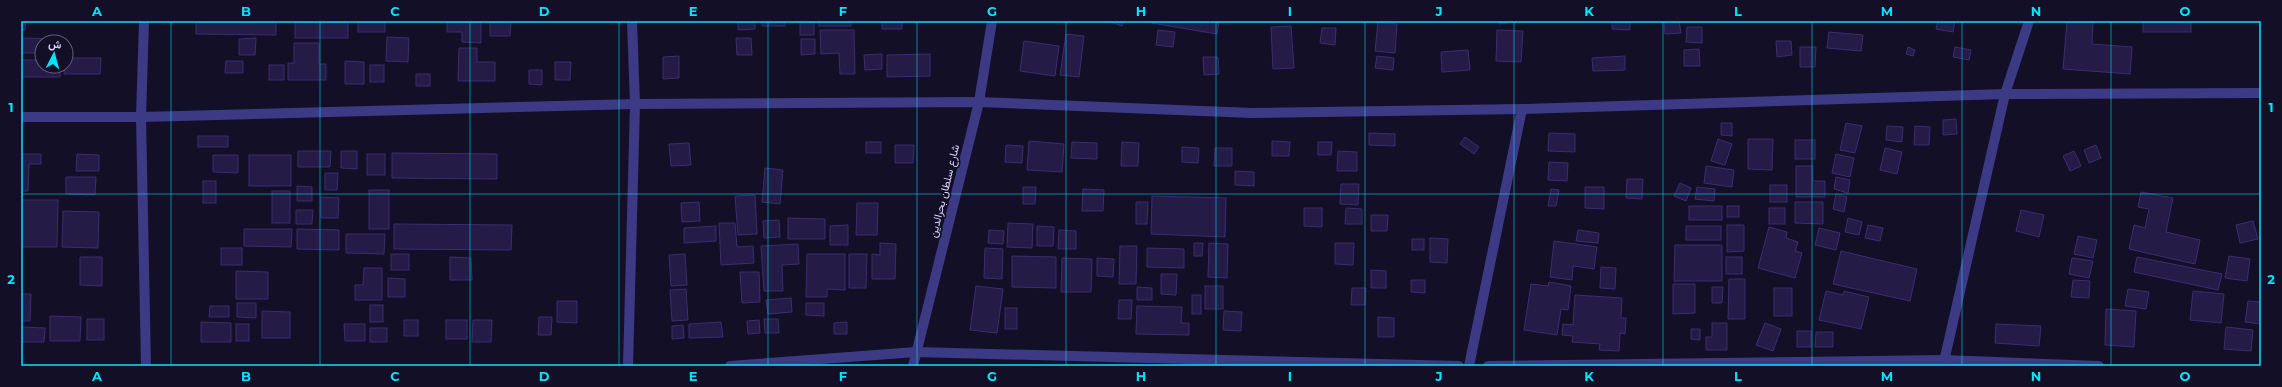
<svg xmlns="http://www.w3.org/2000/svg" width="2282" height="387" font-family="Montserrat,Vazirmatn,sans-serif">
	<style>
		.building { fill: #241b47; stroke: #3b2d73 }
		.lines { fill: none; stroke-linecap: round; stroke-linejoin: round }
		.minor { stroke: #3d3a85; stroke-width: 10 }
		.grid { fill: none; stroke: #00e5ff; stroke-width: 1; stroke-opacity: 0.55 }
		.labels { text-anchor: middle; stroke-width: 3.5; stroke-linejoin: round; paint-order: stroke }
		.street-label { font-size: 11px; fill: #d9d4ff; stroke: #130f26 }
		.neatline { fill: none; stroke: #00e5ff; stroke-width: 1.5 }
		.grid-label { font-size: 13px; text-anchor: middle; font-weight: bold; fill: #00e5ff }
	</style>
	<rect width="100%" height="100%" fill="#130f26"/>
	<g class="building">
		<polygon points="21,21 26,21 25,30 21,30"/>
		<polygon points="196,21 276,21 276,35 196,34"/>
		<rect x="295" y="21" width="53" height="17"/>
		<rect x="358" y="21" width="27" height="11"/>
		<polygon points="447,21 481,21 481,43 462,42 462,32 447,32"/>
		<polygon points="490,21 511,21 510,36 490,36"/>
		<polygon points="738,21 755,21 755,29 738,30"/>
		<rect x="762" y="21" width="23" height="5"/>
		<rect x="800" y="21" width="14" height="14"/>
		<rect x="819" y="21" width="32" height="5"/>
		<rect x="882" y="21" width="20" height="8"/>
		<polygon points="1108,21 1124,21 1122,26"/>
		<polygon points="1152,21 1219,21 1217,34 1152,23"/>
		<polygon points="1499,21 1521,21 1499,24"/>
		<polygon points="1612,21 1630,21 1630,30 1612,29"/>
		<polygon points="1664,21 1679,21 1681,33 1665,34"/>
		<polygon points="1938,21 1955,21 1953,32 1936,29"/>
		<polygon points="2067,21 2093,21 2092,44 2132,47 2130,74 2063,69"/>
		<rect x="2143" y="21" width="48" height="11"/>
		<polygon points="1378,22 1397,24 1395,53 1375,51"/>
		<polygon points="1291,26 1294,68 1273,69 1271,27"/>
		<polygon points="1687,27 1702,27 1702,43 1686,42"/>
		<polygon points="1322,28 1336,28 1335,45 1320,43"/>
		<polygon points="820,30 854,30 855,74 840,74 839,53 821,54"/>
		<polygon points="1158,30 1175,32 1173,47 1156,45"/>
		<polygon points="1497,30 1523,31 1521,62 1496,61"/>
		<polygon points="1829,32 1863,35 1861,51 1827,48"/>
		<polygon points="1066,34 1084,36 1079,77 1060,75"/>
		<polygon points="387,37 409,38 408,62 386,61"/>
		<polygon points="23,38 59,39 59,42 42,42 42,53 22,53"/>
		<polygon points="256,38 255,55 239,55 239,39"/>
		<polygon points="736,38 751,38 752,55 737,55"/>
		<polygon points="801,39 815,39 815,54 801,55"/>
		<polygon points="1024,41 1059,46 1055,76 1020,71"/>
		<polygon points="1776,41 1791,41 1792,55 1777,57"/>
		<polygon points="294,43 319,43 319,64 326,64 326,80 288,80 288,63 294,63"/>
		<polygon points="1800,47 1816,47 1815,67 1800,67"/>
		<polygon points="1908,47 1915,50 1913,56 1906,54"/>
		<polygon points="1955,47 1971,50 1969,60 1953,57"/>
		<polygon points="459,48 477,48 477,62 495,62 495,81 458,81"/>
		<polygon points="1699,49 1700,66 1684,66 1684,50"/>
		<polygon points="1468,50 1470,70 1442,72 1441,52"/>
		<polygon points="882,54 882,69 865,70 864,55"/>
		<polygon points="930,54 930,76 887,77 887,55"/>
		<polygon points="679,56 679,78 663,79 663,57"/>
		<polygon points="1377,56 1394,58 1393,70 1375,68"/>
		<polygon points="1625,56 1625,70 1593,71 1592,58"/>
		<polygon points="1203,57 1218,57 1219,74 1204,75"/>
		<polygon points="66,58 101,58 100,74 64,74"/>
		<polygon points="21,60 42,60 42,66 60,66 60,77 21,77"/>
		<polygon points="226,61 243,61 243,73 225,73"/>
		<polygon points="345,61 364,62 364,84 345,84"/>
		<polygon points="555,62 571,62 570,80 555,80"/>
		<rect x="269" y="65" width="15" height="15"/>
		<rect x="370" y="65" width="14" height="17"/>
		<polygon points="529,70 542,70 542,85 529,84"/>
		<rect x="416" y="74" width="14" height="12"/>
		<polygon points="1956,119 1957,134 1943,135 1943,120"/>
		<polygon points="1721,123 1732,123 1732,136 1721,135"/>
		<polygon points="1846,123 1862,126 1855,153 1840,150"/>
		<polygon points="1887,126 1903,127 1902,142 1886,140"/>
		<polygon points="1915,126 1930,127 1929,145 1914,145"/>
		<polygon points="1369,133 1395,134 1395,146 1369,145"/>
		<polygon points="1549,133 1575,134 1575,152 1548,151"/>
		<rect x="198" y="136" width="30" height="11"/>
		<polygon points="1465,137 1479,147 1474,154 1460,144"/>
		<polygon points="1718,139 1732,144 1725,165 1711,161"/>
		<polygon points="1748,139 1773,139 1772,170 1748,169"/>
		<rect x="1795" y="140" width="20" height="19"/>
		<polygon points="1029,141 1064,144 1062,172 1027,170"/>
		<polygon points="1272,141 1290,142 1289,156 1272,156"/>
		<rect x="866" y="142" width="15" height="11"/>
		<polygon points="1072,142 1097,143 1097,159 1071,158"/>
		<polygon points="1122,142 1139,143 1138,166 1121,166"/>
		<polygon points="1318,142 1332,142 1331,155 1318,155"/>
		<polygon points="689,143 691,165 671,166 669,144"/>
		<polygon points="895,145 914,145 913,163 895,163"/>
		<polygon points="1006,145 1023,146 1022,163 1005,162"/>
		<polygon points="2096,145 2101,158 2089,163 2084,150"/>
		<polygon points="1182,147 1199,148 1198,163 1182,162"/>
		<polygon points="1215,148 1232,148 1232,166 1214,166"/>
		<polygon points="1885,148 1902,152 1897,174 1880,170"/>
		<polygon points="298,151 331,151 330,167 298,167"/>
		<polygon points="341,151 357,151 357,169 341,168"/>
		<polygon points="1338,151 1357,152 1357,171 1337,171"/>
		<polygon points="2074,151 2081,166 2070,171 2063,156"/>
		<polygon points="392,153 497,154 497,179 392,178"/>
		<polygon points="21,154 41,154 41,164 29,164 28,191 21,191"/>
		<polygon points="77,154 99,155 99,171 76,171"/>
		<rect x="367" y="154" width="18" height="21"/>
		<polygon points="1836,154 1854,158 1850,177 1832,173"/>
		<polygon points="213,155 238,155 238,173 213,172"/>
		<rect x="249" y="155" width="42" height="31"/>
		<polygon points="1549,162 1568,163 1567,181 1548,180"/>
		<polygon points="1706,166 1734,170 1732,187 1704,183"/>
		<polygon points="1796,166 1813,166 1813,181 1825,181 1825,197 1796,197"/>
		<polygon points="765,168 783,170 780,204 762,202"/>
		<polygon points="1235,171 1254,172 1254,186 1235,185"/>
		<polygon points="325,173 338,173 337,190 325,190"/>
		<polygon points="66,177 96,177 95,195 66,194"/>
		<polygon points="1836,177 1850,180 1848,193 1834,189"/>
		<polygon points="1627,179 1643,179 1642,199 1626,198"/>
		<rect x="203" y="181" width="13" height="22"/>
		<polygon points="1680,183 1691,188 1686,201 1674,196"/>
		<polygon points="1341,184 1359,184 1358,205 1340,204"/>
		<rect x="1770" y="185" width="17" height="17"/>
		<polygon points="297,186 312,187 312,201 297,201"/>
		<polygon points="1023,187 1036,187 1035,204 1023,204"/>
		<polygon points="1585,187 1604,187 1604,209 1585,208"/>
		<polygon points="1697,187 1715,189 1714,201 1695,199"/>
		<polygon points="1083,189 1104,190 1103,211 1082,211"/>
		<polygon points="1551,189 1559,190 1556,206 1548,206"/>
		<rect x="369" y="190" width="20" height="39"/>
		<rect x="272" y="191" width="18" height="32"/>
		<polygon points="2141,192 2173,198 2166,232 2200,240 2195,264 2129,249 2134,225 2145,228 2149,209 2138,207"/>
		<polygon points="1836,194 1847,197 1844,212 1833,209"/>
		<polygon points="755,195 757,234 738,235 735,196"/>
		<polygon points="1152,196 1226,198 1225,237 1151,234"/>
		<polygon points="321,197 339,198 338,218 321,218"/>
		<polygon points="21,200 58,200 57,247 21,247"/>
		<polygon points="699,202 700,221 682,222 681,203"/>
		<polygon points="1136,202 1148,202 1147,224 1136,224"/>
		<polygon points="1795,202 1823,202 1823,224 1795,223"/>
		<polygon points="857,203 878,203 877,235 856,235"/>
		<rect x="1689" y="206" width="33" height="14"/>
		<rect x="1727" y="206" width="12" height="11"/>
		<polygon points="1304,208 1322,208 1322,227 1304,226"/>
		<polygon points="1346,208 1362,209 1362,224 1345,224"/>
		<rect x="1769" y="208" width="16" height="16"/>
		<polygon points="296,210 313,210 312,224 296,224"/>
		<polygon points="2021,210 2044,215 2039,237 2016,231"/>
		<polygon points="63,211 99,212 98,248 62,247"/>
		<polygon points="1371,215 1388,215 1387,231 1371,231"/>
		<polygon points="788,218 825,219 825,239 788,239"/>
		<polygon points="1848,218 1862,222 1859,235 1845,232"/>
		<polygon points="779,220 780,237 764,238 763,221"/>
		<polygon points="2253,221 2258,239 2240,243 2236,225"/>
		<polygon points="719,223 735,223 737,247 753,246 754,263 721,265"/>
		<polygon points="1008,223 1033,224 1032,248 1007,247"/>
		<polygon points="394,224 512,225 511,250 394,249"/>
		<polygon points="848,225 848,245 830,245 830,226"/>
		<polygon points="1727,225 1744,225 1744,251 1727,252"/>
		<polygon points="1868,225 1883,228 1880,241 1865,238"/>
		<polygon points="716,226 716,241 684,243 684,228"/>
		<polygon points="1037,226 1054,227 1053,246 1037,246"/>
		<rect x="1686" y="226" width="35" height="14"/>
		<polygon points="1769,227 1787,232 1786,238 1798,242 1795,251 1802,253 1795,278 1758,268"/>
		<polygon points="1819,228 1840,233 1836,250 1815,245"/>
		<polygon points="244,229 292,229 291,247 244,246"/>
		<polygon points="297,229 339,230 339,250 297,249"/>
		<polygon points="989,230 1004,231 1003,244 988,243"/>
		<polygon points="1059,230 1076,231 1076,249 1058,249"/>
		<polygon points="1578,230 1599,233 1598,243 1576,241"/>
		<polygon points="346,234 385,234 384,254 346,253"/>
		<polygon points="2078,236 2097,240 2093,258 2074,254"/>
		<polygon points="1430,238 1448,239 1447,263 1430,262"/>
		<rect x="1412" y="239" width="12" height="11"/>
		<polygon points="1554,241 1597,247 1594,269 1573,266 1572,280 1550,277"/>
		<polygon points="880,243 896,244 895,279 872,279 872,254 880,255"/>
		<polygon points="1194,243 1203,243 1202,256 1194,256"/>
		<polygon points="1209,243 1228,244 1227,278 1208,277"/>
		<polygon points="1335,243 1354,243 1353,265 1335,264"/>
		<polygon points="798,244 799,264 782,265 783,291 764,291 761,246"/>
		<polygon points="1675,245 1722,245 1722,281 1674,281"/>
		<polygon points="1120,246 1137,246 1136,284 1119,284"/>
		<rect x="221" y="248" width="21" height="17"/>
		<polygon points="985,248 1003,249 1002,279 984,278"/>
		<polygon points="1147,248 1184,249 1184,268 1147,267"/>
		<polygon points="1841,251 1917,269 1910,301 1833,284"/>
		<rect x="391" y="254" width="18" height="16"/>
		<polygon points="685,254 687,285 671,286 669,255"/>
		<polygon points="807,254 845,254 845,290 827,289 827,297 806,297"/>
		<polygon points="849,254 867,254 866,288 849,288"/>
		<polygon points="1012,256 1056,257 1056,288 1012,287"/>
		<polygon points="2229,256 2250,259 2247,281 2225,278"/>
		<polygon points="80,257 102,257 102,286 80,285"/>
		<polygon points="450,257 471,258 472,280 450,280"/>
		<rect x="1726" y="257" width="16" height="17"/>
		<polygon points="2137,257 2222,274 2218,290 2134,272"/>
		<polygon points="1062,258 1092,259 1091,292 1061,292"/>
		<polygon points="1097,258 1114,259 1113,277 1097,276"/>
		<polygon points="2072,258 2093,261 2089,278 2069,274"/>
		<polygon points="1601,267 1616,268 1615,289 1600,288"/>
		<polygon points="364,268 382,268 382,300 355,300 355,285 363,285"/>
		<polygon points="1371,270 1386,271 1386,288 1371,288"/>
		<polygon points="236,271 268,272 268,299 236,299"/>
		<polygon points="740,272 759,272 760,302 742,303"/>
		<polygon points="1161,274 1177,274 1176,295 1161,294"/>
		<polygon points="388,278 405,279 405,297 388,297"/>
		<polygon points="1729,279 1745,279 1745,319 1728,319"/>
		<polygon points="1411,280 1425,280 1425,293 1411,292"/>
		<polygon points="2073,280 2090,281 2089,298 2071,297"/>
		<polygon points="1549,282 1571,286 1568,310 1561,309 1557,335 1524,330 1531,284 1548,286"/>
		<polygon points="1673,284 1695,284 1695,313 1673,314"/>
		<polygon points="976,286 1003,289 997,333 970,330"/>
		<rect x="1205" y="286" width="18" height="23"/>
		<polygon points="1137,287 1152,288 1152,300 1137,300"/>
		<polygon points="1712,287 1723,287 1722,303 1712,303"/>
		<polygon points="1352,288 1366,288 1365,305 1351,305"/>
		<rect x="1774" y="288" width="18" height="28"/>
		<polygon points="686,289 688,320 672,321 670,290"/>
		<polygon points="2128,289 2149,292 2146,309 2125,306"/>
		<polygon points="1826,291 1843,295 1844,291 1869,297 1861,329 1819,320"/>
		<polygon points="2193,291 2224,294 2221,323 2190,320"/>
		<polygon points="21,294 31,294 30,321 21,321"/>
		<rect x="1192" y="295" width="9" height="19"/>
		<polygon points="1575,295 1622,298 1621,318 1626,318 1625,334 1620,333 1619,351 1599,350 1600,344 1572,342 1573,336 1562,335 1563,324 1573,325"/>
		<polygon points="791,298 792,312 768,314 766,300"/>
		<polygon points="1119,300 1132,300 1131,319 1118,319"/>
		<polygon points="557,301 577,301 577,323 557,322"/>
		<polygon points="2248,301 2261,302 2261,324 2245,322"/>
		<polygon points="237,303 256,303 256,318 237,317"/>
		<polygon points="806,303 824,303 824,316 806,315"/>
		<rect x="370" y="305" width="13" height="17"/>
		<polygon points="210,306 229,306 229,317 209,317"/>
		<polygon points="1137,306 1182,307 1181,323 1189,323 1189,335 1136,334"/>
		<rect x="1005" y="308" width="12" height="21"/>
		<polygon points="2106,309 2136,311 2134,347 2105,345"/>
		<polygon points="262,311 290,312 290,338 262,338"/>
		<polygon points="1224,311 1242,312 1241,331 1223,330"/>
		<polygon points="50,316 81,317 80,341 50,341"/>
		<polygon points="539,317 552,317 551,335 538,335"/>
		<polygon points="1378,317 1394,318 1394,337 1378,337"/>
		<rect x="87" y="319" width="17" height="21"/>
		<polygon points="764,319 778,319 779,333 765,333"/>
		<rect x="404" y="320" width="14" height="16"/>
		<rect x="446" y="320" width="21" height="19"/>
		<polygon points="473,320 492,320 491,342 472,342"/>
		<polygon points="759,320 760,333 748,334 747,321"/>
		<polygon points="201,322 231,323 231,342 201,342"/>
		<polygon points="721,322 723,337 689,338 689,324"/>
		<polygon points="847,322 847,334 834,334 834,323"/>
		<polygon points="1712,323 1727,323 1727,350 1706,350 1706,337 1712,337"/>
		<polygon points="1765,323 1781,329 1773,351 1756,345"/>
		<rect x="236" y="324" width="13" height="17"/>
		<polygon points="344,324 365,324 365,341 345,341"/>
		<polygon points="1996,324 2041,326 2039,346 1995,343"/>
		<polygon points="683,325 684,338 672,339 672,326"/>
		<polygon points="21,327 45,328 44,342 21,342"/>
		<polygon points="2226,327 2253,330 2251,351 2224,349"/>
		<rect x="370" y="328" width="17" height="14"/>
		<polygon points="1691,329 1700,329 1700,340 1691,339"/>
		<rect x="1797" y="331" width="14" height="16"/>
		<polygon points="1816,332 1833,332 1833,347 1815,347"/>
	</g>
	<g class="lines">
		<g class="minor">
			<polyline points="144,21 141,117 146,366"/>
			<polyline points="21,117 141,117 635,104 979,102 1252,113 1522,109 2005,94 2261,93"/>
			<polyline points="628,366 635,104 632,21"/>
			<polyline points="730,366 916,352 1459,366"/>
			<polyline points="913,366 979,102 992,21"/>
			<polyline points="1469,366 1522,109"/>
			<polyline points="1488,366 1945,360 2099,366"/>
			<polyline points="1943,366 2005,94 2029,21"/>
		</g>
	</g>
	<path class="grid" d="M171 21V366M320 21V366M470 21V366M619 21V366M768 21V366M917 21V366M1066 21V366M1216 21V366M1365 21V366M1514 21V366M1663 21V366M1812 21V366M1962 21V366M2111 21V366M21 194H2261"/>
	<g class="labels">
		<g class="street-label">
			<text transform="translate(944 191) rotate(-76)" y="4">شارع سلطان بحرالدين</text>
		</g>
	</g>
	<rect width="2282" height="387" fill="none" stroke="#130f26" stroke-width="44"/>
	<g transform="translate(54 54) rotate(6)"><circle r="19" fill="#130f26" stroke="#625e7d"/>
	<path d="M0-3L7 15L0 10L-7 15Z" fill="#00e5ff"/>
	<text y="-6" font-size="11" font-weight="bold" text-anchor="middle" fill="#d9d4ff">ش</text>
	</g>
	<rect x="22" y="22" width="2238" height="343" class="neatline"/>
	<g class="grid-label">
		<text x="97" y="16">A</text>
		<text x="246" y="16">B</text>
		<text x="395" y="16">C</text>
		<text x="544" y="16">D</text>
		<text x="693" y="16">E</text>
		<text x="843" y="16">F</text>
		<text x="992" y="16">G</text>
		<text x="1141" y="16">H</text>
		<text x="1290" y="16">I</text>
		<text x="1439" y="16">J</text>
		<text x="1589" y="16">K</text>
		<text x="1738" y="16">L</text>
		<text x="1887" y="16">M</text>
		<text x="2036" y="16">N</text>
		<text x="2185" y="16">O</text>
		<text x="11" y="112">1</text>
		<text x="2271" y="112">1</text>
		<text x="11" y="284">2</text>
		<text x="2271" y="284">2</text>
		<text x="97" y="381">A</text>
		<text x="246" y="381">B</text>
		<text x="395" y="381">C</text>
		<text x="544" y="381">D</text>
		<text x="693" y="381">E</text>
		<text x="843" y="381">F</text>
		<text x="992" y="381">G</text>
		<text x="1141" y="381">H</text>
		<text x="1290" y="381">I</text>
		<text x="1439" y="381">J</text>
		<text x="1589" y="381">K</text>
		<text x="1738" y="381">L</text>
		<text x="1887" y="381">M</text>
		<text x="2036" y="381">N</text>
		<text x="2185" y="381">O</text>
	</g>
</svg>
